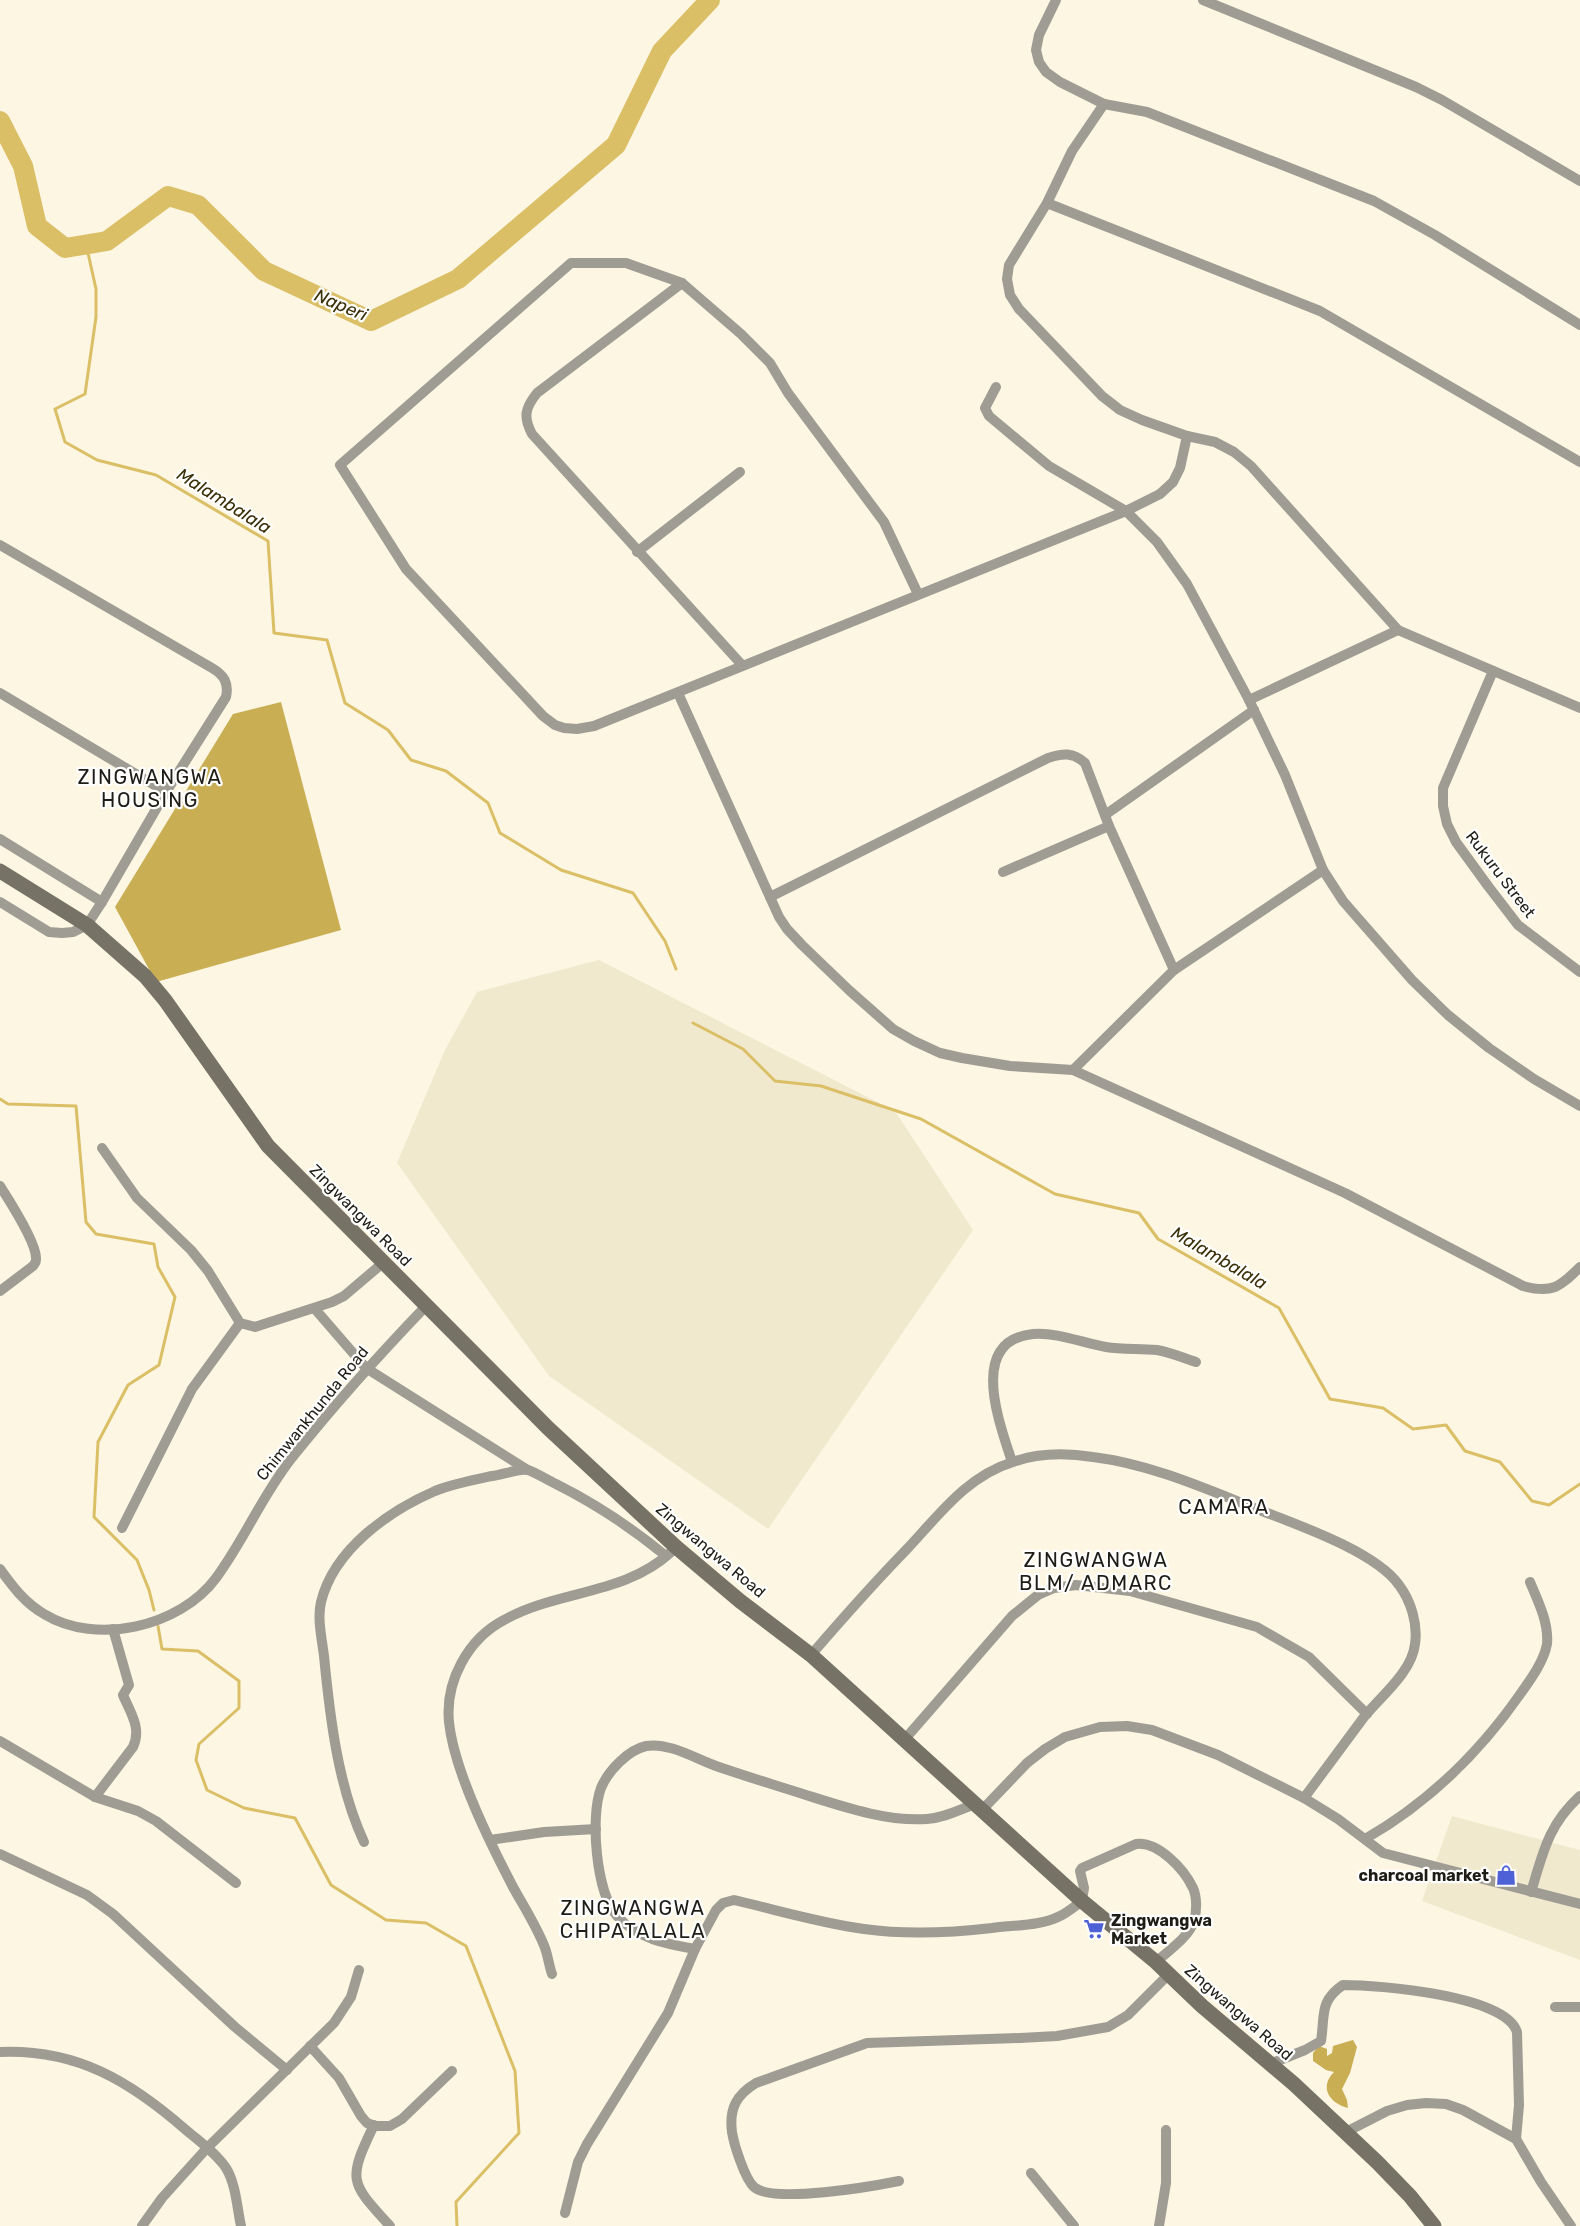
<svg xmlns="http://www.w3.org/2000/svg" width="1580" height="2226" font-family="Rubik,sans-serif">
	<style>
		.built { fill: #f1e9ce }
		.forest { fill: #caae54 }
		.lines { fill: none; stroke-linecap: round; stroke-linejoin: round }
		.stream { stroke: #dbbf66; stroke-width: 3 }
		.river { stroke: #dbbf66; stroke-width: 20 }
		.street { stroke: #9f9c94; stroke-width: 10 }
		.secondary { stroke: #767266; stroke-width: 15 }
		.labels { text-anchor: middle; stroke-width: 4.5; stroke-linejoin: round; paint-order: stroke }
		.street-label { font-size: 16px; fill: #1f1d16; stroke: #fff }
		.poi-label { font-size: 16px; font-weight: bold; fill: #1f1d16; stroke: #fff; text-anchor: end }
		.water-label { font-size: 18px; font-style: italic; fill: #3c3008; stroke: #fff }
		.quarter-label { font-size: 20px; letter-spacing: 1.5px; fill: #1f1d16; stroke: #fff }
	</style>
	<rect width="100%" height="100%" fill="#fcf6e2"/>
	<g class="built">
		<polygon points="599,960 895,1111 973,1230 768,1529 549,1376 397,1163 445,1050 477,992"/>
		<polygon points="1452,1816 1580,1850 1580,1960 1422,1901"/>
	</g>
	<g class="forest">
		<polygon points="281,702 341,930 156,982 115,907 233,714"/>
		<path d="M1353 2040 1357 2047 1350 2073 1342 2089 1347 2100 1348 2108C1329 2103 1319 2087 1334 2072L1326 2070 1313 2061V2053L1319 2046 1327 2049V2056L1332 2053 1333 2046Z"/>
	</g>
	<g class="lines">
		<g class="stream">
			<polyline points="86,244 96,289 96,317 85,394 55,409 65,442 97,460 156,475 268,541 274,633 327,640 345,703 388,730 411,760 446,771 488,803 500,833 561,870 633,893 665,941 676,969"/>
			<polyline points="693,1023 743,1049 775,1081 821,1086 921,1119 1055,1194 1139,1213 1158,1239 1279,1308 1330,1399 1383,1408 1413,1429 1446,1425 1465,1451 1500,1462 1532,1501 1549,1505 1580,1484"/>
			<polyline points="0,1099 8,1104 76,1106 86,1222 96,1234 154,1244 158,1267 175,1297 159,1365 128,1385 98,1442 94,1517 137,1560 149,1590 154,1610"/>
			<polyline points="158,1626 162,1649 198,1651 239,1681 239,1708 199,1744 196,1760 207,1790 244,1808 295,1818 331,1885 386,1920 426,1923 466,1946 515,2071 519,2133 456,2202 457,2226"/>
		</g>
		<polyline class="river" points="0,121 23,166 37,226 65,248 107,241 168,196 198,205 264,271 371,321 458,279 616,145 662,51 710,0"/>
		<g class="street">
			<polyline points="1056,0 1039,35 1036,50 1039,62 1046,72 1060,82 1104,104 1147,112 1374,201 1435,235 1580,325"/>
			<polyline points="1203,0 1416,87 1442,100 1580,181"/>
			<polyline points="1104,104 1072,151 1047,203 1009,265 1007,279 1010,295 1019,309 1102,396 1120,410 1142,420 1187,436 1215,442 1234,452 1251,466 1398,630 1580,708"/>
			<polyline points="1047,203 1320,311 1580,462"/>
			<path d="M682 283 537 393C525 408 523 417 532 434L742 665"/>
			<polyline points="996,387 985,408 989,416 1049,466 1126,511 1157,542 1187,584 1249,700 1285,775 1323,870 1343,901 1412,980 1448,1015 1489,1048 1534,1079 1580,1106"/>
			<path d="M0 545 212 668C224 675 229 683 226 697L166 792 102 902 87 925 73 932 62 933 49 932 0 902"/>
			<polyline points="637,552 740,472"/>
			<polyline points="918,594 884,522 788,393 770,363 741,334 682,283 626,263 571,263 340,465 406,569 543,716 555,725 564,728 577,729 594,726 1126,511 1160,494 1173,482 1180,468 1187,436"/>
			<polyline points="1493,671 1443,788 1443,806 1447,824 1456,842 1488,886 1518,925 1580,972"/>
			<polyline points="0,693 166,792"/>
			<path d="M678 693 779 917 787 929 802 945 850 991 893 1029 914 1041 940 1053 962 1058 1010 1066 1073 1070 1345 1193 1523 1286C1552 1294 1560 1287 1580 1267"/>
			<polyline points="1249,700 1398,630"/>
			<polyline points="1105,815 1254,710"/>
			<polyline points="0,839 102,902"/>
			<polyline points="1003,872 1109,826"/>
			<path d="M770 897 1048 758C1063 753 1073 752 1085 763L1109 826 1174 970"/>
			<polyline points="1073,1070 1174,970 1323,870"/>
			<polyline points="102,1148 137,1198 191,1250 208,1271 240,1323 255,1327 332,1302 344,1296 384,1262"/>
			<path d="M0 1186C9 1200 36 1242 36 1258 36 1262 36 1262 33 1266L0 1291"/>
			<polyline points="315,1309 366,1368 526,1469"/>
			<path d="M1012 1462C1000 1424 967 1341 1033 1334 1057 1332 1083 1343 1106 1347 1123 1350 1140 1348 1157 1350 1170 1352 1183 1358 1196 1362"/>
			<polyline points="122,1528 192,1389 240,1323"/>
			<path d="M0 1569C12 1586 25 1603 44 1614 96 1646 180 1627 216 1578 244 1540 262 1496 291 1459 334 1405 378 1356 426 1306"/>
			<path d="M811 1655C842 1619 874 1583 907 1549 939 1515 967 1476 1013 1462 1038 1453 1067 1453 1093 1457 1150 1464 1204 1488 1257 1509 1295 1524 1375 1551 1399 1585 1411 1601 1418 1624 1415 1644 1412 1672 1381 1696 1364 1717 1344 1744 1324 1771 1304 1798"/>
			<polyline points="905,1739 1012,1616 1038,1595 1054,1588 1076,1585 1130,1591 1257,1627 1309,1657 1367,1714"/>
			<polyline points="0,1741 95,1797 138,1811 156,1821 236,1883"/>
			<path d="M95 1797 133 1747C142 1728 130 1712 123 1695L129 1685 113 1629"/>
			<polyline points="982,1810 1027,1763 1045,1749 1065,1737 1100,1727 1127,1726 1152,1730 1218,1755 1304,1798 1338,1819 1383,1853 1580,1904"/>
			<path d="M1365 1839C1428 1803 1480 1752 1521 1693 1531 1679 1544 1661 1547 1644 1549 1623 1538 1601 1530 1582"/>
			<polyline points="490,1840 544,1832 596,1829"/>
			<path d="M364 1842C338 1786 330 1718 324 1656 322 1639 317 1619 321 1602 334 1549 389 1511 435 1491 453 1484 473 1480 492 1476 502 1475 519 1468 528 1470 537 1473 547 1480 556 1484 596 1504 632 1528 666 1556"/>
			<polyline points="0,1854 87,1895 113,1914 235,2027 287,2070"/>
			<path d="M1531 1892C1543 1853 1548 1825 1580 1796"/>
			<path d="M695 1949C666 1944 638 1939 617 1916 596 1893 590 1817 601 1788 608 1771 628 1750 646 1746 669 1742 696 1759 716 1766 745 1776 774 1785 803 1794 841 1806 887 1822 927 1819 944 1818 959 1810 975 1804"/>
			<path d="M552 1974C549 1966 548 1956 545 1948 537 1927 524 1907 513 1887 490 1843 454 1771 449 1722 445 1681 468 1639 504 1620 557 1590 625 1595 671 1552"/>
			<polyline points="1555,2007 1580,2007"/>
			<polyline points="310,2046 339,2078 361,2116 367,2123 375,2126 390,2126 402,2119 452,2071"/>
			<path d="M0 2052C77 2049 130 2081 186 2130 199 2141 216 2153 226 2168 236 2184 237 2208 241 2226"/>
			<path d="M1270 2064 1305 2050 1321 2041C1325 2016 1319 2001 1343 1985 1378 1985 1506 1995 1517 2032L1519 2105 1516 2139"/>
			<path d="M374 2125C347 2181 350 2182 390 2226"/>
			<polyline points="1346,2132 1387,2111 1407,2105 1426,2103 1446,2104 1463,2110 1516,2139 1541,2182 1571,2226"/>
			<polyline points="1031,2173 1074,2226"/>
			<path d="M899 2181C874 2186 773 2204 754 2187 745 2179 734 2145 732 2132 729 2109 736 2095 756 2083L867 2043 1020 2038 1057 2036 1108 2027 1128 2015 1169 1974"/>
			<path d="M565 2213 578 2162 587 2144 668 2013 695 1949 716 1910 723 1903 734 1900C777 1910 820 1923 864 1929 907 1935 949 1933 992 1928 1013 1925 1041 1926 1060 1916 1068 1912 1075 1906 1082 1901L1084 1888 1080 1871 1082 1868 1136 1844C1158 1841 1184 1869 1193 1888 1197 1897 1197 1911 1194 1921 1189 1937 1168 1951 1156 1962"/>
			<polyline points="142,2226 162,2198 207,2148 334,2023 351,1997 359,1970"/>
			<polyline points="1159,2226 1166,2183 1166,2130"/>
		</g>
		<polyline class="secondary" points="0,871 87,925 145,976 165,1000 268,1146 548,1428 676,1547 740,1601 811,1655 1082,1901 1156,1962 1202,2006 1294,2084 1377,2162 1410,2196 1434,2226"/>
	</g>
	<defs>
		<g id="shop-bare" transform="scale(1.62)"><path d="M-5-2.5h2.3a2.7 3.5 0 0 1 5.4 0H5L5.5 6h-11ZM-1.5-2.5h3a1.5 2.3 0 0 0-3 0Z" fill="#4f61d7" stroke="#fff" stroke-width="2.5" paint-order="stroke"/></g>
		<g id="supermarket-bare" transform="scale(1.62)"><path d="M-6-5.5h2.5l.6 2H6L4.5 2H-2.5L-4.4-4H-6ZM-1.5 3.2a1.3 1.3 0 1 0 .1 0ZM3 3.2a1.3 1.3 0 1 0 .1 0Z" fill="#4f61d7" stroke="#fff" stroke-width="2.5" paint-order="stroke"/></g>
	</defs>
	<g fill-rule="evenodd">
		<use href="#shop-bare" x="1506" y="1875"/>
		<use href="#supermarket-bare" x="1094" y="1929"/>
	</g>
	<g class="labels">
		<g class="street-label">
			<text transform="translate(1501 874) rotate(53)" y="6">Rukuru Street</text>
			<text transform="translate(361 1215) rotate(45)" y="6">Zingwangwa Road</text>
			<text transform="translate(312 1413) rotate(-51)" y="6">Chimwankhunda Road</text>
			<text transform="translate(711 1550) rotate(40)" y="6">Zingwangwa Road</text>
			<text transform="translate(1239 2012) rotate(41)" y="6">Zingwangwa Road</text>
		</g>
		<g class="poi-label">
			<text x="1489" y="1881">charcoal market</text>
			<text x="1111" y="1926" text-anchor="start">Zingwangwa<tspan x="1111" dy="18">Market</tspan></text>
		</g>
		<g class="water-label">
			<text transform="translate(341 305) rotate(23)" y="6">Naperi</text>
			<text transform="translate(224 501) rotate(32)" y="6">Malambalala</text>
			<text transform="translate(1219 1258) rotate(30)" y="6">Malambalala</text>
		</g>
		<g class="quarter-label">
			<text x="150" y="784">ZINGWANGWA<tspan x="150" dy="23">HOUSING</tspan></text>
			<text x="1224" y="1514">CAMARA</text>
			<text x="1096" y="1567">ZINGWANGWA<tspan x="1096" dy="23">BLM/ ADMARC</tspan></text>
			<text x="633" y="1915">ZINGWANGWA<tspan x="633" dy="23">CHIPATALALA</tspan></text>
		</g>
	</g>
</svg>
